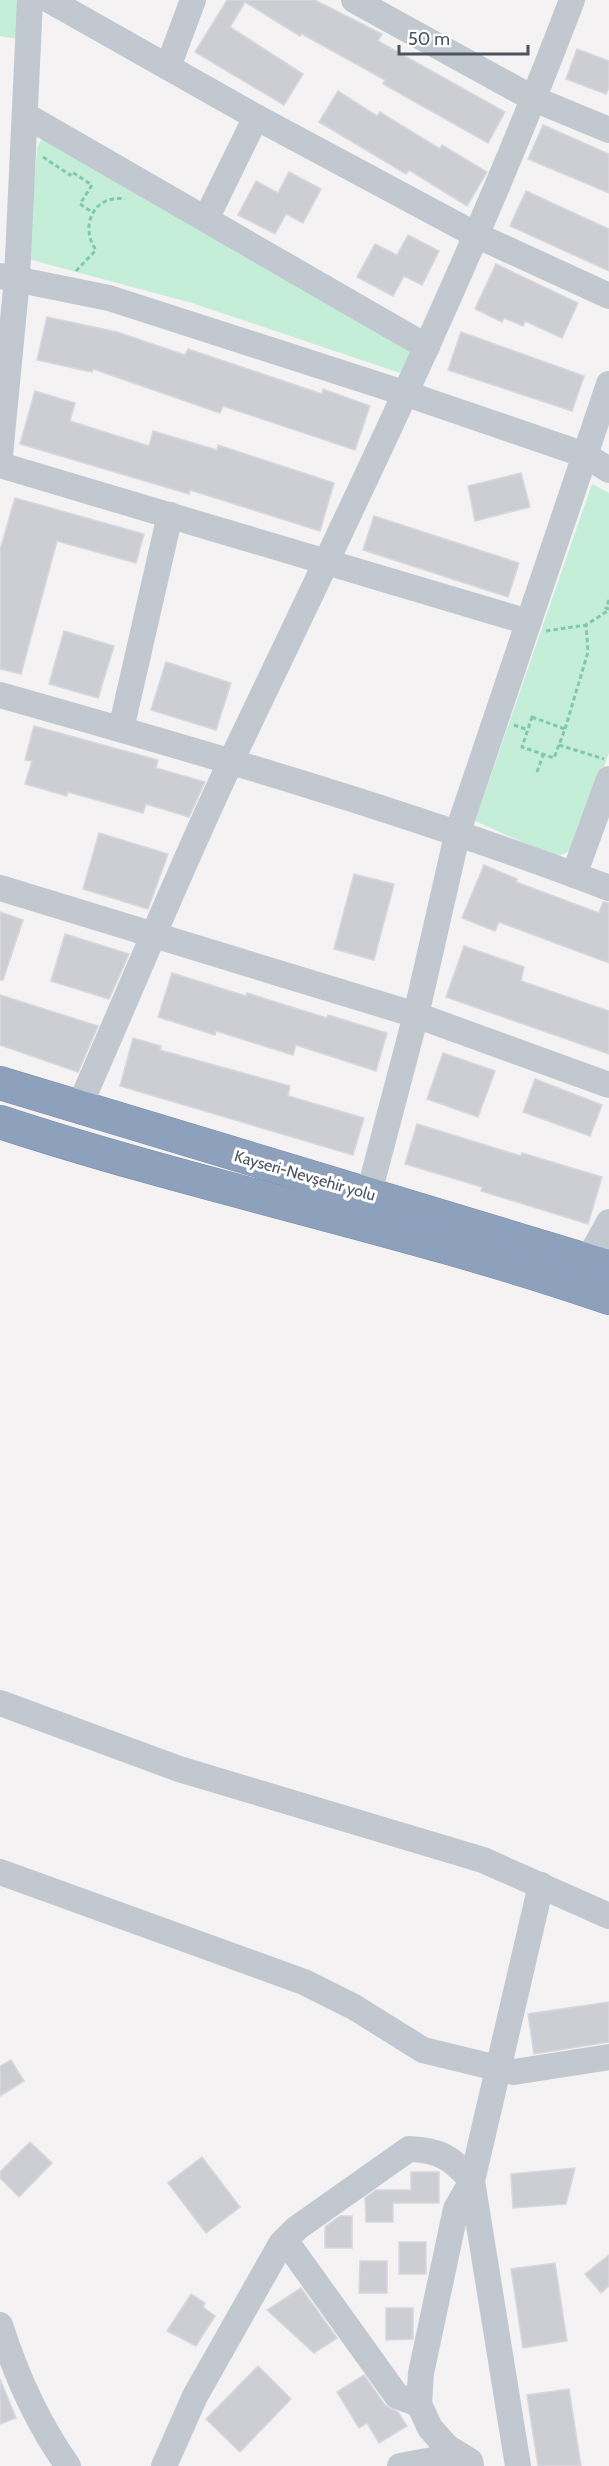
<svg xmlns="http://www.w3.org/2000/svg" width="609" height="2466" font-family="Cabin,sans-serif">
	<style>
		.green { fill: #c5eed8 }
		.building { fill: #cdced4; stroke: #d7d8dd; stroke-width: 1.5 }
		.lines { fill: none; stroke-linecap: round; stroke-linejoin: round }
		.highway-casing { stroke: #798ca9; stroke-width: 34 }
		.path { stroke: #7ecaaa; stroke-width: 3; stroke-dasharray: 4.5 3; stroke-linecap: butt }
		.minor { stroke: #c1c8d0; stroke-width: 26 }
		.highway { stroke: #8da1bd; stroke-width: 33 }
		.labels { text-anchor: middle; stroke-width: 6; stroke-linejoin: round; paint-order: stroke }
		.street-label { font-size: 16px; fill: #4b545f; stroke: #fff }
	</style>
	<rect width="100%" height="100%" fill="#f4f2f2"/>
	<g class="green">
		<polygon points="0,0 17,0 20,5 18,39 0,36"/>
		<polygon points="41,140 49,142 413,353 400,373 192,303 28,259 37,148"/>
		<polygon points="592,484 609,493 609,753 574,849 556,857 475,821"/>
	</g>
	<g class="building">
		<polygon points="227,0 315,0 382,34 378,41 505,112 488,143 383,84 385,80 302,34 300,36 245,2 230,27 303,74 284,105 195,52"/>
		<polygon points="577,49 609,61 609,87 606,94 566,79"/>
		<polygon points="338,91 377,116 380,112 440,149 442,145 487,172 467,206 409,170 406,174 319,122"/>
		<polygon points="543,125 609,154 609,193 528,159"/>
		<polygon points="289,172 321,189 303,223 286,214 275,234 238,215 256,181 278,193"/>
		<polygon points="526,191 609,229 609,271 510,226"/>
		<polygon points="408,235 439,251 422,285 404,276 393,296 357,277 375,244 397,255"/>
		<polygon points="496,264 578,303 562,338 525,321 523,326 504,318 502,322 475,309"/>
		<polygon points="47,317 117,332 185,355 188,349 322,394 323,389 370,406 355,450 223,406 220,413 93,369 92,372 37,360"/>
		<polygon points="461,332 584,376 572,411 448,370"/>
		<polygon points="35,391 75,403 70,421 149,446 153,431 217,450 218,445 334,483 320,531 190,490 189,494 20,444"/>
		<polygon points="521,473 530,507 475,521 468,486"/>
		<polygon points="15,498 144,534 136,563 57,541 21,674 0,669 0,550"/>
		<polygon points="374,516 519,563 508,597 363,550"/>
		<polygon points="64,631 114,646 98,698 49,684"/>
		<polygon points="166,662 231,683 216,730 151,710"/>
		<polygon points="34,726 158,760 156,768 205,782 189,817 146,804 143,813 68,792 67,796 25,784 32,761 25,760"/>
		<polygon points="99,833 168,854 148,909 83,889"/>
		<polygon points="484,865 517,879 516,882 599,913 603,902 609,903 609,963 499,922 495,931 462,918"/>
		<polygon points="354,874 394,884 374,960 334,949"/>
		<polygon points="0,912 23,920 3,980 0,980"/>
		<polygon points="65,934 129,954 109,999 51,981"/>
		<polygon points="464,946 524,967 521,981 609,1011 609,1054 446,997"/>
		<polygon points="172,973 246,996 247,993 327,1018 328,1015 387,1033 376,1071 296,1045 293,1055 216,1031 215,1035 158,1017"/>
		<polygon points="0,995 98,1026 78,1072 0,1045"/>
		<polygon points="133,1038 161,1046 160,1050 290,1086 288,1096 364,1118 353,1155 120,1086"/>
		<polygon points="443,1053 495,1071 478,1117 427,1099"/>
		<polygon points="535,1079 602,1105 590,1136 523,1112"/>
		<polygon points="417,1124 521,1156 522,1153 602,1177 588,1224 481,1191 482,1187 405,1164"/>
		<polygon points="609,2002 609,2042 534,2054 528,2014"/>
		<polygon points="11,2060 24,2081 0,2096 0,2066"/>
		<polygon points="30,2142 52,2163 19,2197 0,2178 0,2172"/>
		<polygon points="202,2157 240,2207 206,2233 168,2183"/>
		<polygon points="575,2168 566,2204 513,2208 511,2174"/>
		<polygon points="411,2172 439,2172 439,2203 393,2203 393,2222 366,2222 365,2198 376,2190 411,2190"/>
		<polygon points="340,2216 352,2216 352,2248 325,2248 325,2227"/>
		<rect x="399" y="2242" width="27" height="32"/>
		<polygon points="609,2255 609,2286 601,2293 585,2274"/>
		<polygon points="360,2261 387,2261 387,2293 359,2293"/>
		<polygon points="555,2263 567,2341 523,2348 511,2269"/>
		<polygon points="301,2288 337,2338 314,2353 267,2310"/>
		<polygon points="191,2294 205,2303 203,2307 215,2316 196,2346 167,2331"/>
		<polygon points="386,2308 413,2308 413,2339 386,2340"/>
		<polygon points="258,2366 291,2399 240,2452 206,2419"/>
		<polygon points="364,2375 385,2405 398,2412 407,2426 379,2443 367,2423 359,2428 337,2392"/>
		<polygon points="0,2379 16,2418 0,2424"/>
		<polygon points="569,2389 581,2466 538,2466 527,2395"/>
	</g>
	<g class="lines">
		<g class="highway-casing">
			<g id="highway">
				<polyline points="0,1083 609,1267"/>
				<path d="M0 1122C201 1188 409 1229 609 1298"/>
			</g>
		</g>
		<g class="path">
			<polyline points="43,157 70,175 72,172 92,185 80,204 92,212"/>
			<path d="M76 271 96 250C79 226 94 194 125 199"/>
			<polyline points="609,600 606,608 609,609"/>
			<polyline points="546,631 586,625"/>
			<polygon points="532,717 565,729 554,758 522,747"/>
			<polyline points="514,725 528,730"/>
			<polyline points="565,729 588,652 586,625 609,610"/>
			<polyline points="559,745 604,759"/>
			<polyline points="537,772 543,755"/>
		</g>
		<g class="minor">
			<polyline points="49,0 256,117 476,235 609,296"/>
			<polyline points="354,0 534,99 609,130"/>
			<polyline points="168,67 193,0"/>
			<polyline points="25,115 427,347"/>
			<polyline points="206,219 256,117"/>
			<polyline points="0,276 109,298 407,394 585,455 609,470"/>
			<polyline points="0,455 17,279 30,0"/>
			<polyline points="0,465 528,622"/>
			<path d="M0 695C205 753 410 812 609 888"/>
			<polyline points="121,729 170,515"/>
			<polyline points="574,875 609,779"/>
			<polyline points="0,888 416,1015 609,1085"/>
			<path d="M78 1109C130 992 178 873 233 757 352 508 474 259 572 0"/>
			<polyline points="369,1193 416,1015 458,831 609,384"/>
			<polyline points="588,1260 609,1222"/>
			<polyline points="0,1703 179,1769 483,1860 609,1916"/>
			<polyline points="0,1872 304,1982 354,2007 423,2050 514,2072 609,2057"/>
			<polyline points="285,2240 397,2396 419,2404"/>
			<path d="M0 2325C16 2375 38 2424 68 2466"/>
			<path d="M164 2466 195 2396 281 2244 297 2228 409 2149C440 2150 452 2158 472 2181L456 2209 421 2373 419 2404 430 2428 447 2447 470 2461 471 2466"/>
			<polyline points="400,2466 460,2455"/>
			<polyline points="518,2466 472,2181 541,1885"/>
		</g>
		<use href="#highway" class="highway"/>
	</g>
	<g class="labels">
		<g class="street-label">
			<text transform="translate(305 1175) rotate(16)" y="6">Kayseri-Nevşehir yolu</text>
		</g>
	</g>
	<path d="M399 45v9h129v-9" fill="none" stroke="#4b545f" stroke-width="3"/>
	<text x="408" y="45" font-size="18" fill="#4b545f" stroke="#ffffff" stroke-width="4.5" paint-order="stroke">50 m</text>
</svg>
